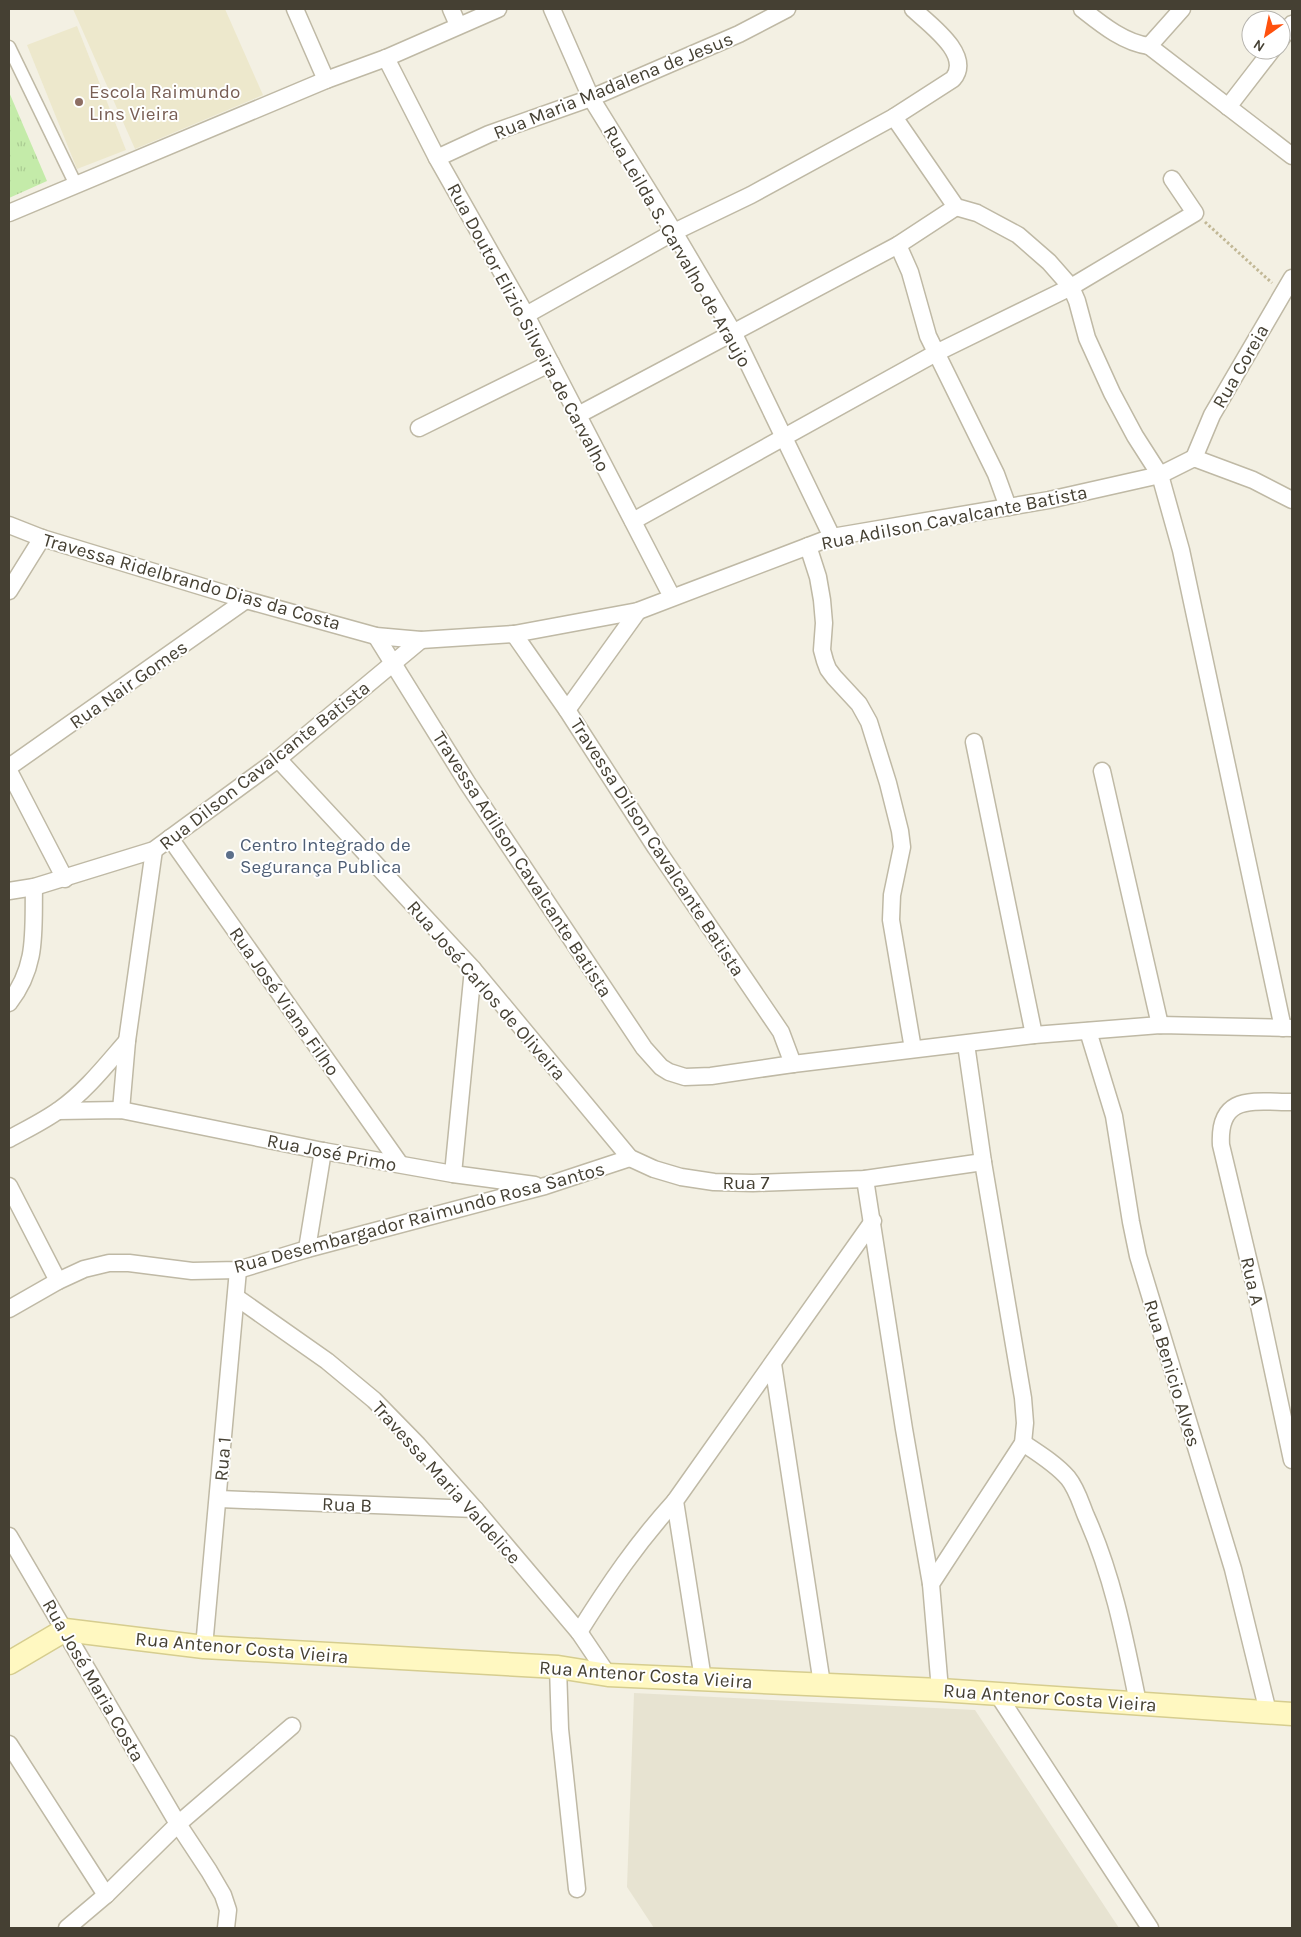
<svg xmlns="http://www.w3.org/2000/svg" width="1301" height="1937" font-family="Karla,sans-serif">
	<style>
		.residential { fill: #e7e3d1 }
		.education { fill: #ede8cc }
		.park { fill: url(#park-tufts) }
		.lines { fill: none; stroke-linecap: round; stroke-linejoin: round }
		.pedestrian-casing { stroke: #bfb9a5; stroke-width: 15 }
		.minor-casing { stroke: #bfb9a5; stroke-width: 19 }
		.secondary-casing { stroke: #d6cd8f; stroke-width: 25 }
		.path { stroke: #c2b896; stroke-width: 3; stroke-dasharray: 2.5 2.5; stroke-linecap: butt }
		.pedestrian { stroke: #fff; stroke-width: 12 }
		.minor { stroke: #fff; stroke-width: 16 }
		.secondary { stroke: #fff8c1; stroke-width: 22 }
		.education-dot { fill: #8d6e63; stroke: #fff; stroke-width: 2 }
		.service-dot { fill: #5c6f8a; stroke: #fff; stroke-width: 2 }
		.labels { text-anchor: middle; stroke-width: 4; stroke-linejoin: round; paint-order: stroke }
		.street-label { font-size: 19px; fill: #454033; stroke: #fff }
		.education-label { font-size: 19px; fill: #785e54; stroke: #fff; text-anchor: start }
		.service-label { font-size: 19px; fill: #4e5e75; stroke: #fff; text-anchor: start }
	</style>
	<defs>
		<pattern id="park-tufts" width="24" height="20" patternUnits="userSpaceOnUse" patternTransform="scale(1.25)"><rect width="24" height="20" fill="#c4eba9"/><path d="M3 7l-1-3M5 7V3M7 7l1-3M15 17l-1-3M17 17v-4M19 17l1-3" fill="none" stroke="#aacb92"/></pattern>
	</defs>
	<rect width="100%" height="100%" fill="#f3f0e3"/>
	<polygon class="residential" points="634,1693 975,1710 1119,1928 654,1928 627,1887"/>
	<g class="education">
		<polygon points="73,9 225,9 263,95 135,149"/>
		<polygon points="77,26 126,150 77,169 27,45"/>
	</g>
	<polygon class="park" points="9,92 47,181 9,198"/>
	<g class="lines">
		<g class="pedestrian-casing">
			<polyline id="pedestrian" points="9,47 76,185"/>
		</g>
		<g class="minor-casing">
			<g id="minor">
				<polyline points="295,9 326,80"/>
				<polyline points="451,9 458,25"/>
				<polyline points="552,9 591,98 674,232 733,332 832,537"/>
				<path d="M1082 9C1101 24 1124 43 1149 46"/>
				<polyline points="1281,39 1292,24"/>
				<polyline points="1149,46 1292,156"/>
				<polyline points="1149,46 1182,9"/>
				<polyline points="386,58 437,158 526,315 672,597"/>
				<polyline points="1228,107 1272,50"/>
				<polyline points="894,117 956,207 977,213 1018,235 1049,262 1071,287 1077,301 1087,338 1112,393 1135,436 1160,475 1181,550 1283,1028"/>
				<polyline points="437,158 489,134 591,98 739,34 787,9"/>
				<polyline points="9,213 326,80 386,58 498,9"/>
				<polyline points="898,245 910,272 928,336 996,474 1008,507"/>
				<path d="M526 315 674 232 751 195 894 117 953 79C973 55 929 24 913 9"/>
				<polyline points="578,415 898,245 956,207"/>
				<polyline points="419,428 551,363"/>
				<polyline points="1194,458 1212,415 1292,278"/>
				<polyline points="633,521 936,353 1071,287 1195,213 1172,179"/>
				<polyline points="9,525 42,538 246,600 376,636 421,640 514,634 638,611 832,537 1049,500 1160,475 1194,458 1253,480 1292,500"/>
				<polyline points="808,546 818,577 822,600 824,623 822,650 825,661 828,669 834,677 859,704 869,722 888,783 900,831 902,847 892,895 891,920 913,1049"/>
				<polyline points="9,591 42,538"/>
				<polyline points="514,634 567,710 656,848 781,1032 793,1064"/>
				<polyline points="376,636 468,784 644,1048 661,1067 669,1072 685,1077 711,1076 793,1064 1034,1035 1160,1025 1292,1028"/>
				<polyline points="567,710 638,611"/>
				<polyline points="974,742 1034,1035"/>
				<polyline points="278,759 473,969 630,1158 654,1169 681,1177 714,1182 753,1183 865,1179 983,1162"/>
				<polyline points="9,767 246,600"/>
				<polyline points="9,771 65,879"/>
				<polyline points="1102,771 1160,1025"/>
				<polyline points="170,838 400,1164"/>
				<polyline points="9,891 34,887 154,850 278,759 421,640"/>
				<path d="M9 1003C38 966 33 931 34 887"/>
				<polyline points="1088,1031 1114,1116 1131,1222 1138,1256 1233,1569 1268,1712"/>
				<path d="M1292 1102C1254 1102 1218 1093 1221 1145L1257 1296 1292 1460"/>
				<polyline points="121,1110 127,1041 154,850"/>
				<polyline points="58,1111 121,1110 323,1151 453,1174 535,1185"/>
				<path d="M9 1139C25 1130 44 1121 59 1110 85 1092 106 1065 127 1041"/>
				<polyline points="453,1174 473,969"/>
				<polyline points="865,1179 904,1429 931,1584"/>
				<polyline points="9,1186 58,1281"/>
				<polyline points="307,1249 323,1151"/>
				<polyline points="236,1297 327,1361 374,1400 418,1445 475,1509 579,1632 608,1675"/>
				<polyline points="9,1309 58,1281 84,1269 109,1263 129,1263 192,1271 238,1270 307,1249 545,1186 630,1158"/>
				<polyline points="773,1364 822,1684"/>
				<path d="M1023 1443C1038 1453 1056 1464 1068 1478 1077 1489 1081 1504 1086 1516 1113 1576 1125 1639 1138 1703"/>
				<polyline points="219,1499 475,1509"/>
				<polyline points="9,1536 178,1824 209,1871 223,1895 228,1910 226,1928"/>
				<path d="M579 1632C609 1584 637 1543 675 1501"/>
				<polyline points="204,1647 238,1270"/>
				<polyline points="558,1667 560,1729 577,1889"/>
				<polyline points="703,1679 675,1501 873,1221"/>
				<polyline points="940,1690 931,1584 1023,1443 1025,1423 1023,1398 983,1162 966,1044"/>
				<polyline points="998,1695 1150,1928"/>
				<polyline points="9,1744 106,1895"/>
				<polyline points="67,1928 106,1895 178,1824 292,1726"/>
			</g>
		</g>
		<g class="secondary-casing">
			<polyline id="secondary" points="9,1663 65,1630 204,1647 558,1667 608,1675 940,1690 1292,1714"/>
		</g>
		<polyline class="path" points="1205,222 1272,283"/>
		<use href="#pedestrian" class="pedestrian"/>
		<use href="#minor" class="minor"/>
		<use href="#secondary" class="secondary"/>
	</g>
	<circle class="education-dot" cx="79" cy="102" r="5"/>
	<circle class="service-dot" cx="230" cy="855" r="5"/>
	<g class="labels">
		<g class="street-label">
			<text transform="translate(613 85) rotate(-22)" y="7">Rua Maria Madalena de Jesus</text>
			<text transform="translate(678 246) rotate(60)" y="7">Rua Leilda S. Carvalho de Araujo</text>
			<text transform="translate(529 327) rotate(62)" y="7">Rua Doutor Elizio Silveira de Carvalho</text>
			<text transform="translate(1240 366) rotate(-60)" y="7">Rua Coreia</text>
			<text transform="translate(954 517) rotate(-11)" y="7">Rua Adilson Cavalcante Batista</text>
			<text transform="translate(192 581) rotate(16)" y="7">Travessa Ridelbrando Dias da Costa</text>
			<text transform="translate(128 684) rotate(-35)" y="7">Rua Nair Gomes</text>
			<text transform="translate(264 765) rotate(-38)" y="7">Rua Dilson Cavalcante Batista</text>
			<text transform="translate(658 847) rotate(57)" y="7">Travessa Dilson Cavalcante Batista</text>
			<text transform="translate(523 864) rotate(57)" y="7">Travessa Adilson Cavalcante Batista</text>
			<text transform="translate(487 990) rotate(49)" y="7">Rua José Carlos de Oliveira</text>
			<text transform="translate(285 1001) rotate(55)" y="7">Rua José Viana Filho</text>
			<text transform="translate(332 1152) rotate(11)" y="7">Rua José Primo</text>
			<text x="746" y="1189">Rua 7</text>
			<text transform="translate(419 1217) rotate(-15)" y="7">Rua Desembargador Raimundo Rosa Santos</text>
			<text transform="translate(1253 1281) rotate(77)" y="7">Rua A</text>
			<text transform="translate(1173 1373) rotate(73)" y="7">Rua Benicio Alves</text>
			<text transform="translate(222 1459) rotate(-85)" y="7">Rua 1</text>
			<text transform="translate(447 1482) rotate(48)" y="7">Travessa Maria Valdelice</text>
			<text transform="translate(347 1504) rotate(2)" y="7">Rua B</text>
			<text transform="translate(242 1647) rotate(5)" y="7">Rua Antenor Costa Vieira</text>
			<text transform="translate(646 1674) rotate(4)" y="7">Rua Antenor Costa Vieira</text>
			<text transform="translate(94 1680) rotate(60)" y="7">Rua José Maria Costa</text>
			<text transform="translate(1050 1697) rotate(4)" y="7">Rua Antenor Costa Vieira</text>
		</g>
		<g class="education-label">
			<text x="89" y="98">Escola Raimundo<tspan x="89" dy="22">Lins Vieira</tspan></text>
		</g>
		<g class="service-label">
			<text x="240" y="851">Centro Integrado de<tspan x="240" dy="22">Segurança Publica</tspan></text>
		</g>
	</g>
	<rect width="1301" height="1937" fill="none" stroke="#454033" stroke-width="20"/>
	<g transform="translate(1266 35) rotate(213)"><circle r="24" fill="#ffffff" stroke="#b5b3ad"/>
	<path d="M0-4L9 19L0 12L-9 19Z" fill="#ff510e"/>
	<text y="-8" font-size="14" font-weight="bold" text-anchor="middle" fill="#454033">N</text>
	</g>
</svg>
